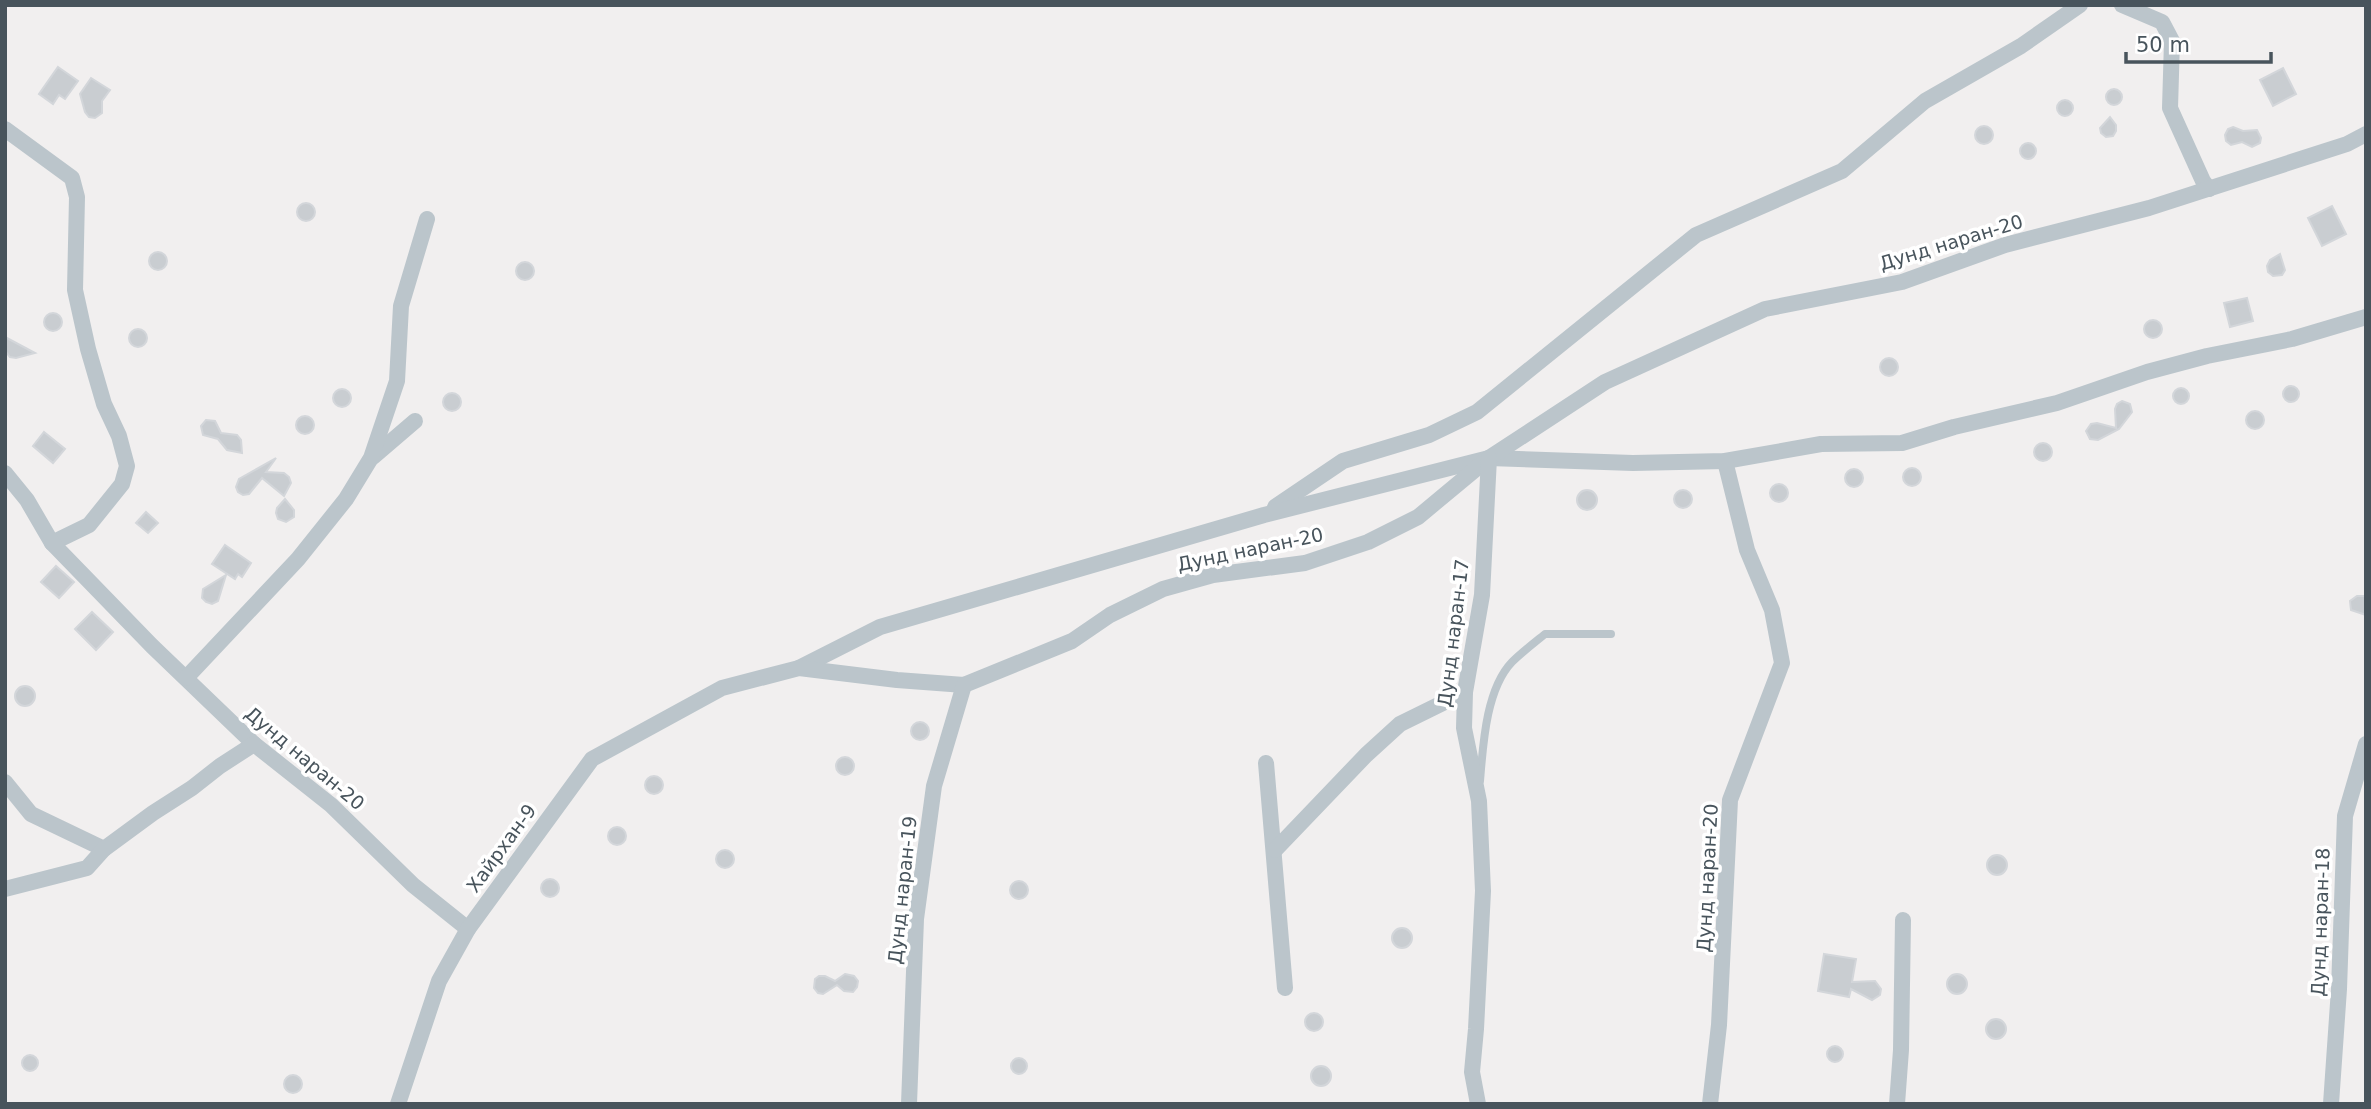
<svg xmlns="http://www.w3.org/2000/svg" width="2371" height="1109" font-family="'DejaVu Sans',sans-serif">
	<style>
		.building { fill: #c9cdd1; stroke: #d3d6da; stroke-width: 2 }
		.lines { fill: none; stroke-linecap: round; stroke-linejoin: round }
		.service { stroke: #bbc5cb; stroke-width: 8 }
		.minor { stroke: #bbc5cb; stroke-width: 16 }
		.labels { text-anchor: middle; stroke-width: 7; stroke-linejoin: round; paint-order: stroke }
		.street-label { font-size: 19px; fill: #48545c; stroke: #fff }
	</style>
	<rect width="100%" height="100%" fill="#f1efef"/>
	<g class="building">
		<polygon points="58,67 78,81 65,99 59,95 53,104 39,94"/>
		<polygon points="2283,68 2296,94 2273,106 2260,80"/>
		<polygon points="91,78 110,90 102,101 102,113 95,118 89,117 85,112 80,94"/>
		<circle cx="2114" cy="97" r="8"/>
		<circle cx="2065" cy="108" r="8"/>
		<polygon points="2110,117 2116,125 2116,131 2113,136 2106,137 2101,133 2100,128"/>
		<circle cx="1984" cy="135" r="9"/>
		<polygon points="2233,127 2243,131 2257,130 2261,138 2260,143 2252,147 2242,142 2231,145 2226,141 2225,135 2228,129"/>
		<circle cx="2028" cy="151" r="8"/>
		<circle cx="306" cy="212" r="9"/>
		<polygon points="2332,206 2346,234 2322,246 2308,218"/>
		<circle cx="158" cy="261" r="9"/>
		<polygon points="2280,254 2285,270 2282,275 2273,276 2268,272 2267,266 2270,260"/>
		<circle cx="525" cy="271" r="9"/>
		<polygon points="2247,298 2253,321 2230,327 2224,303"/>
		<circle cx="53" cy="322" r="9"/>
		<circle cx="2153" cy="329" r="9"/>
		<circle cx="138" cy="338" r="9"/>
		<polygon points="5,337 35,353 16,358 10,357 6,352"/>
		<circle cx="1889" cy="367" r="9"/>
		<circle cx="2291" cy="394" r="8"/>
		<circle cx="2181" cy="396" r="8"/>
		<circle cx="342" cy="398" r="9"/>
		<circle cx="452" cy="402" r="9"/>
		<polygon points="2122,401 2130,404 2132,412 2119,429 2098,440 2090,439 2086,431 2091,424 2097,423 2116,428 2115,409 2117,404"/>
		<circle cx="2255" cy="420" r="9"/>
		<circle cx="305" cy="425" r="9"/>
		<polygon points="206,420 215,421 221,433 237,435 241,440 242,453 227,450 218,439 203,435 201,426"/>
		<polygon points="44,432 65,449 53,463 33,446"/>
		<circle cx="2043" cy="452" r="9"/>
		<polygon points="276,458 266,472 284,473 289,477 291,483 284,496 262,478 249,494 243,495 238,492 236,487 239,479"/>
		<circle cx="1912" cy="477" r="9"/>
		<circle cx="1854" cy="478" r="9"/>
		<circle cx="1779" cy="493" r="9"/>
		<circle cx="1587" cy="500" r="10"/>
		<circle cx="1683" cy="499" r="9"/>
		<polygon points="285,499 294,510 294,517 286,522 278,519 276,513 277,508"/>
		<polygon points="146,512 158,523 148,533 136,523"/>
		<polygon points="225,545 251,563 242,577 238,574 235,579 212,564"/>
		<polygon points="56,566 74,582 59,598 41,582"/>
		<polygon points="226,575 218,601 212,604 206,602 202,598 203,589"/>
		<polygon points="2357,596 2366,596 2366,615 2351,610 2350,601"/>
		<polygon points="92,612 113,632 96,650 75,629"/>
		<circle cx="25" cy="696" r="10"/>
		<circle cx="920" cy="731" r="9"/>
		<circle cx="845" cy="766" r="9"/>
		<circle cx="654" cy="785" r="9"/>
		<circle cx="617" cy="836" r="9"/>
		<circle cx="725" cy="859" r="9"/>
		<circle cx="1997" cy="865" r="10"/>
		<circle cx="550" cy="888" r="9"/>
		<circle cx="1019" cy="890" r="9"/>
		<circle cx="1402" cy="938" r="10"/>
		<polygon points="1824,954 1856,959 1852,982 1875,981 1881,989 1880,995 1872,1000 1851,989 1849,997 1818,991"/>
		<circle cx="1957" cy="984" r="10"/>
		<polygon points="845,974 854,976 858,981 857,987 853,992 844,991 837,985 823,994 818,993 814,988 815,979 819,976 825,976 835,981"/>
		<circle cx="1314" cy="1022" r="9"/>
		<circle cx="1996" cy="1029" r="10"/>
		<circle cx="1835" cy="1054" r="8"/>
		<circle cx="30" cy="1063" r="8"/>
		<circle cx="1019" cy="1066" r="8"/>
		<circle cx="1321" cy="1076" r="10"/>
		<circle cx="293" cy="1084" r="9"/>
	</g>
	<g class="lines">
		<path class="service" d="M1480 781C1483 745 1486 689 1512 662 1522 652 1534 643 1545 634H1611"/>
		<g class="minor">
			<polyline points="2122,5 2162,22 2172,41 2170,108 2203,181 2209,189"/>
			<polyline points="5,129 72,178 77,197 75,290 88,349 104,404 119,436 127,466 122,484 89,525 52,543"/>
			<polyline points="373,457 415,421"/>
			<polyline points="5,473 27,500 52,543 152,646 254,744 331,805 413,885 468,929"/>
			<polyline points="1275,507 1343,461 1429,435 1477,412 1696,235 1842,171 1925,101 2021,46 2080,5"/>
			<polyline points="799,668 880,627 1264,515 1489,458 1633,463 1725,461 1821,444 1902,443 1954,427 2057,403 2147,372 2207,356 2292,339 2366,317"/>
			<polyline points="186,678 298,559 346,499 371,458 397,381 401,306 427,219"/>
			<polyline points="1266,763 1285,988"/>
			<polyline points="5,782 31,814 104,849"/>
			<polyline points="1275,850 1366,755 1400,724 1465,692"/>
			<polyline points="5,889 87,868 104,849 153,813 192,788 220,766 254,744"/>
			<polyline points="398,1104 439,981 468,929 592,759 722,688 799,668 897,680 964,685 1072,641 1110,615 1163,589 1213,575 1305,563 1368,542 1418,517 1489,458 1605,382 1765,309 1902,282 2005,245 2149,208 2347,144 2366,134"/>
			<polyline points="909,1104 916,919 934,786 964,685"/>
			<polyline points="1478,1104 1472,1072 1476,1029 1483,891 1479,801 1464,728 1465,692 1482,595 1489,458"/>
			<polyline points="1710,1104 1719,1025 1730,800 1782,663 1772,610 1747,550 1725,461"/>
			<polyline points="1897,1104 1901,1050 1903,920"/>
			<polyline points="2331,1104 2339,989 2345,816 2366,744"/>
		</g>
	</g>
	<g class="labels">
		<g class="street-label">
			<text transform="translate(1951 242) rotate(-17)" y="7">Дунд наран-20</text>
			<text transform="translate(1250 549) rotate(-12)" y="7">Дунд наран-20</text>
			<text transform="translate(1453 633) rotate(-83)" y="7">Дунд наран-17</text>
			<text transform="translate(305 758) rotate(40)" y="7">Дунд наран-20</text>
			<text transform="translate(501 848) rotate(-54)" y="7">Хайрхан-9</text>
			<text transform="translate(1707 878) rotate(-87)" y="7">Дунд наран-20</text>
			<text transform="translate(902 890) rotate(-84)" y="7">Дунд наран-19</text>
			<text transform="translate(2320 922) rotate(-88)" y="7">Дунд наран-18</text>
		</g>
	</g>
	<rect width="2371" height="1109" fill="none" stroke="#48545c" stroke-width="14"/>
	<path d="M2126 52v10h145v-10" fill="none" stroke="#48545c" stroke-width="3.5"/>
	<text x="2136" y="52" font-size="21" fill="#48545c" stroke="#ffffff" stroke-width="5" paint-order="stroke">50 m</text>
</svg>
